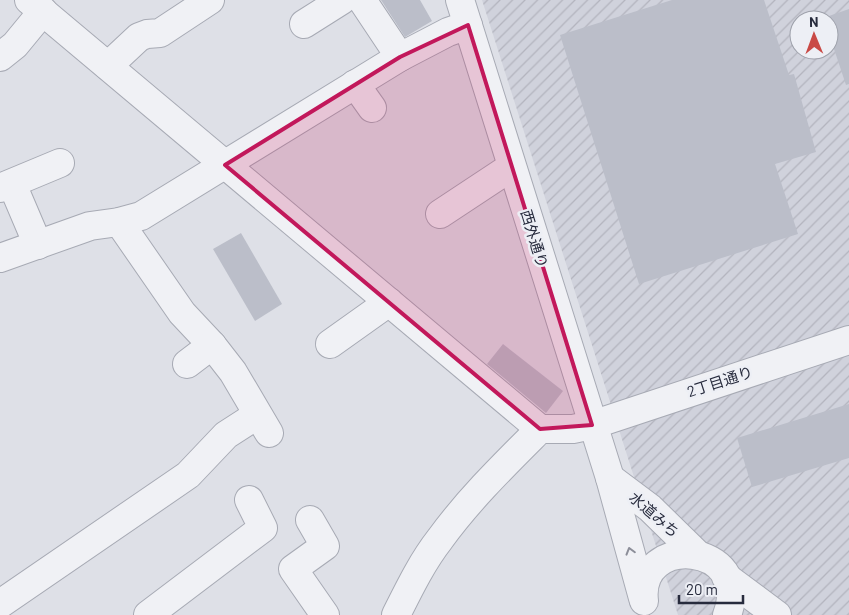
<svg xmlns="http://www.w3.org/2000/svg" width="849" height="615" font-family="Barlow,'Noto Sans JP',sans-serif">
	<style>
		.industrial { fill: url(#industrial-furrows); fill-rule: evenodd }
		.building { fill: #bbbec9 }
		.lines { fill: none; stroke-linecap: round; stroke-linejoin: round }
		.minor-casing { stroke: #a7aab4; stroke-width: 30 }
		.minor { stroke: #f0f1f5; stroke-width: 28 }
		.oneway { stroke: #8c8e99 }
		.marked { fill: #c2185b; fill-opacity: 0.2; stroke: #c2185b; stroke-width: 4; stroke-linejoin: round }
		.labels { text-anchor: middle; stroke-width: 5; stroke-linejoin: round; paint-order: stroke }
		.street-label { font-size: 15px; fill: #272b3d; stroke: #edeff5 }
	</style>
	<defs>
		<pattern id="industrial-furrows" width="10" height="10" patternUnits="userSpaceOnUse" patternTransform="scale(1.25)"><rect width="10" height="10" fill="#d0d2dc"/><path d="M-1 1l2-2M0 10L10 0M9 11l2-2" fill="none" stroke="#b3b4be"/></pattern>
	</defs>
	<rect width="100%" height="100%" fill="#dee0e7"/>
	<path class="industrial" d="M482 0H849V615H678ZM799 20H829V50H799Z"/>
	<g class="building">
		<polygon points="381,0 420,0 432,21 405,37"/>
		<polygon points="672,0 764,0 789,75 794,74 816,152 775,164 798,234 639,284 560,35"/>
		<polygon points="849,9 849,84 846,85 829,34 829,16"/>
		<polygon points="241,233 282,304 255,321 213,249"/>
		<polygon points="503,344 563,391 546,413 487,364"/>
		<polygon points="849,404 849,458 752,487 737,438"/>
	</g>
	<g class="lines">
		<g class="minor-casing">
			<g id="minor">
				<polyline points="29,0 540,429 573,429 592,425 849,340"/>
				<polyline points="362,0 400,57"/>
				<polyline points="460,0 610,478 643,598"/>
				<polyline points="304,24 342,0"/>
				<polyline points="0,57 15,45 43,11"/>
				<polyline points="108,66 139,37 147,34 160,33 210,0"/>
				<polyline points="355,84 372,108"/>
				<polyline points="12,184 38,245"/>
				<polyline points="0,188 60,163"/>
				<polyline points="440,214 502,173 512,169"/>
				<polyline points="119,222 182,313 212,345 233,372 269,433"/>
				<polyline points="0,258 90,226 119,222 141,216 400,57 448,32 468,25"/>
				<polyline points="330,344 389,302"/>
				<polyline points="187,364 212,345"/>
				<polyline points="610,478 650,508 697,554"/>
				<polyline points="310,520 325,546 293,569 325,615"/>
				<polyline points="726,577 777,615"/>
				<path d="M644 601C636 532 754 542 727 615"/>
				<polyline points="0,604 188,475 226,435 257,415"/>
				<polyline points="148,615 263,528 249,500"/>
				<path d="M396 615C409 589 422 562 440 539 469 499 505 464 540 429"/>
			</g>
		</g>
		<use href="#minor" class="minor"/>
	</g>
	<defs><path id="oneway-chevron" d="M-2-3.5L2.5 0L-2 3.5" fill="none" stroke-width="1.6" stroke-linecap="round" stroke-linejoin="round" transform="scale(1.25)"/></defs>
	<use class="oneway" href="#oneway-chevron" transform="translate(630 551) rotate(-106)"/>
	<path class="marked" d="M468 25 592 425 540 429 225 165 400 57Z"/>
	<g class="labels">
		<g class="street-label">
			<text transform="translate(534 239) rotate(73)" y="5">西外通り</text>
			<text transform="translate(720 382) rotate(-18)" y="5">2丁目通り</text>
			<text transform="translate(654 515) rotate(41)" y="5">水道みち</text>
		</g>
	</g>
	<g transform="translate(814 35) rotate(359)"><circle r="24" fill="#edeff5" stroke="#9ea1ab"/>
	<path d="M0-4L9 19L0 12L-9 19Z" fill="#c94945"/>
	<text y="-8" font-size="14" font-weight="bold" text-anchor="middle" fill="#272b3d">N</text>
	</g>
	<path d="M679 595v8h64v-8" fill="none" stroke="#272b3d" stroke-width="2.5"/>
	<text x="686" y="595" font-size="15" fill="#272b3d" stroke="#edeff5" stroke-width="4" paint-order="stroke">20 m</text>
</svg>
